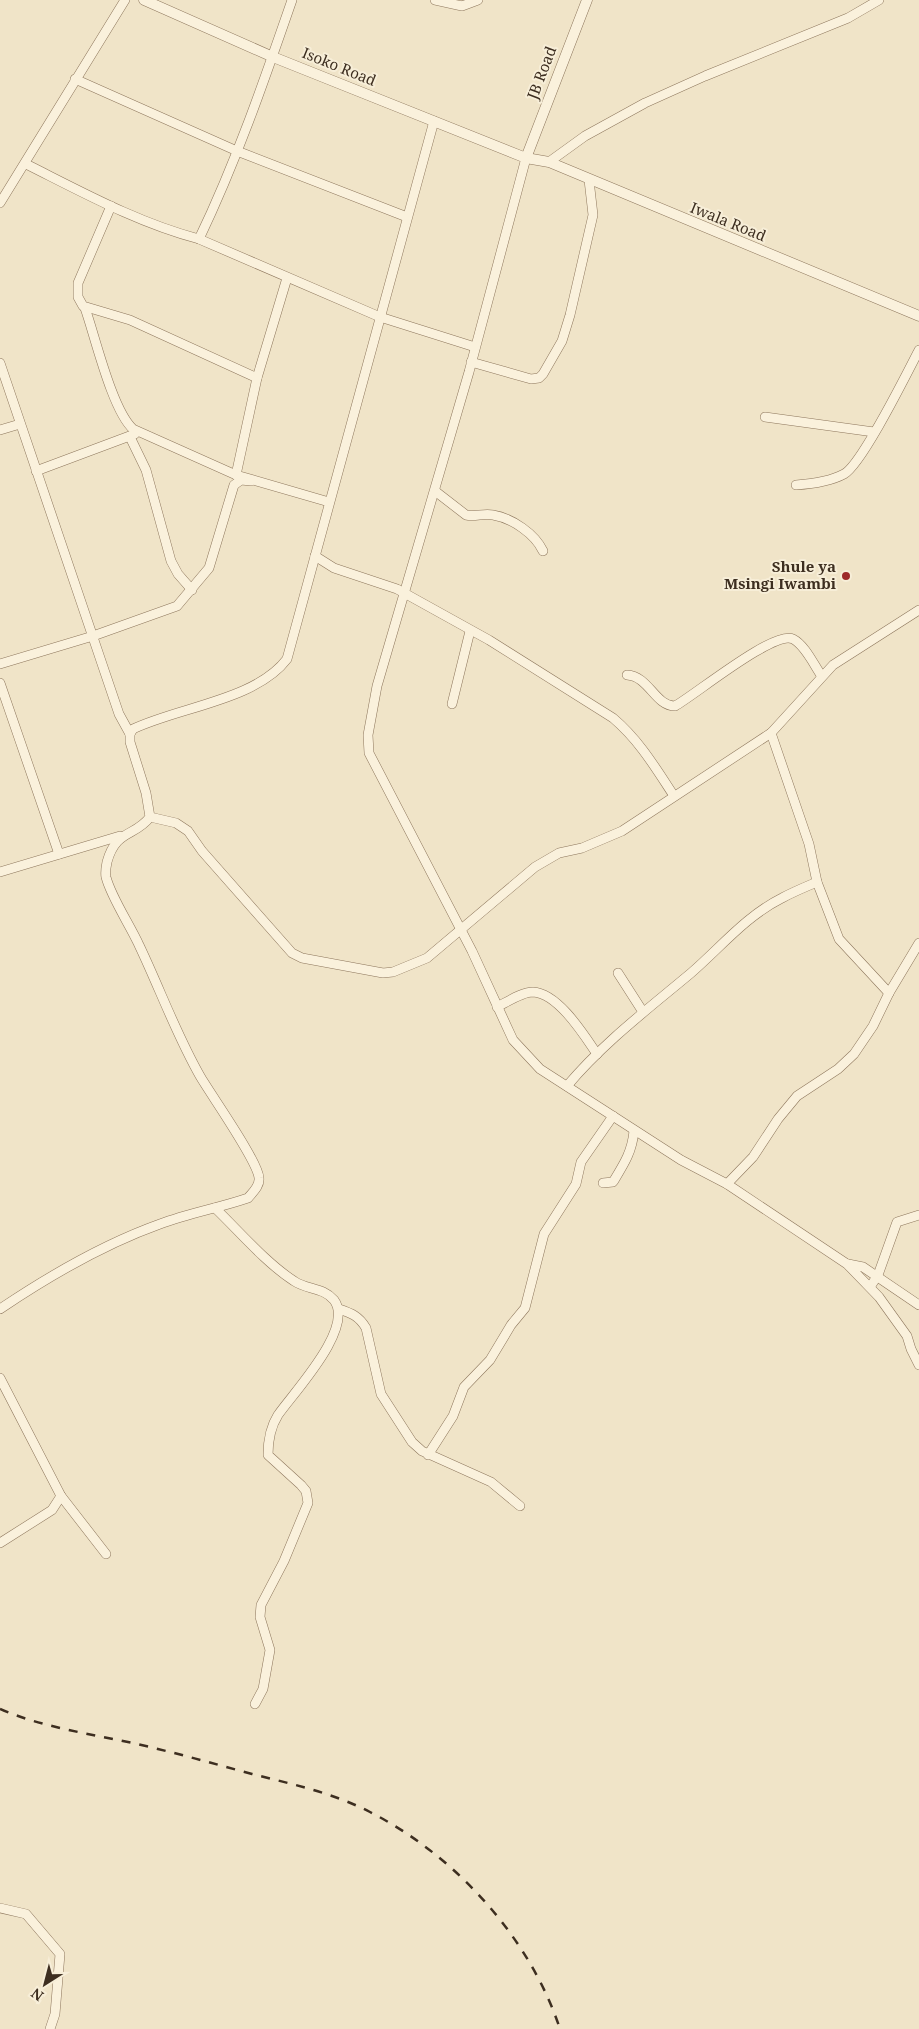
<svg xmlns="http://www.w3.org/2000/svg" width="919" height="2029" font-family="'Noto Serif',serif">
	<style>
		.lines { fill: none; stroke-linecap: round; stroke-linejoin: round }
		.minor-casing { stroke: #8d765c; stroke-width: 10 }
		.tertiary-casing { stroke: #8d765c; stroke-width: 11 }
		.minor { stroke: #faf1dc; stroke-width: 9 }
		.tertiary { stroke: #faf1dc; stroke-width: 10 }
		.rail { stroke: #3d2e20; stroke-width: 2.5; stroke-dasharray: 9 9; stroke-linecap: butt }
		.poi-dot { fill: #9e2a2b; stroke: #f7eed8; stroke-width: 2 }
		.labels { text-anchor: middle; stroke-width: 4; stroke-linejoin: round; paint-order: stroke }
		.street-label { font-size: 15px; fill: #3d2e20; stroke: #f7eed8 }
		.poi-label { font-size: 15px; font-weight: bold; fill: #3d2e20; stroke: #f7eed8; text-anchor: end }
	</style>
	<rect width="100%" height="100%" fill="#f0e4c8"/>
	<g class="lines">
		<g class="minor-casing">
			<g id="minor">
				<polyline points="435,0 462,6 478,0"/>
				<polyline points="75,79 237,151 407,217"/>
				<polyline points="526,158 469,372 377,686 368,735 369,753 472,951 513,1040 540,1069 681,1160 727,1184 847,1264 879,1297 907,1336 911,1349 919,1365"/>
				<polyline points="549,162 585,136 645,103 705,76 848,18 879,0"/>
				<path d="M26 164C82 192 138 223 199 239L380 317 475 347"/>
				<polyline points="0,203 125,0"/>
				<polyline points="111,206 78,283 78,297 83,306 130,320 257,378"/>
				<path d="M199 239C236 162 264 81 292 0"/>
				<path d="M85 308C95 336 112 410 133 429L236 475 329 502"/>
				<polyline points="471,362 531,379 539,378 543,374 562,341 570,315 593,215 589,180"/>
				<polyline points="0,363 119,714 130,734"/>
				<polyline points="765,417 874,432"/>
				<polyline points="0,430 20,424"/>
				<polyline points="130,437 146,470 171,561 178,574 192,590"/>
				<polyline points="36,471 135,434"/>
				<polyline points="236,475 257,378 287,278"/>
				<path d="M796 485C811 484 831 481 844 474 862 464 907 373 919 350"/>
				<path d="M435 491 466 515C475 517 484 513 493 515 512 518 535 534 543 551"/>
				<path d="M315 556 334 568 397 589 489 640 613 718C639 740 655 767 674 796"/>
				<polyline points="0,664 93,636 177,606 209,568 234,485 241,480 251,481"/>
				<path d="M627 675C649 676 655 706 675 706 695 695 774 630 793 639 805 645 814 665 821 675"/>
				<polyline points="0,683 59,854"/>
				<polyline points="452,704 470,631"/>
				<polyline points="771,733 809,844 817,882 839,939 889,993"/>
				<polyline points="150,817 176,823 188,831 202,851 292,953 302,958 383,973 393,972 427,958 535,867 559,853 582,848 622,831 771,733 833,665 919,610"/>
				<polyline points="0,872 120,836"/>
				<polyline points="618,973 643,1012"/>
				<path d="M497 1007C507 1002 522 992 533 992 558 993 584 1035 597 1054"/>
				<path d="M567 1086C603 1043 648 1009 691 973 721 947 746 916 782 898 793 892 805 887 817 882"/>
				<path d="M603 1183 613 1182C624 1164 632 1152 634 1131"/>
				<polyline points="727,1184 753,1157 778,1119 797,1096 838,1069 854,1054 873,1026 889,993 919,943"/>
				<path d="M215 1208C239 1231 266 1263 294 1281 307 1290 323 1287 334 1300 355 1328 294 1392 278 1415 271 1426 268 1441 268 1455L301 1485 306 1491 308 1503 284 1561 261 1605 260 1617 270 1650 263 1689 255 1704"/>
				<polyline points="848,1264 863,1267 919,1305"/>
				<polyline points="870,1287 878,1275 897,1222 919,1215"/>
				<path d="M0 1309C49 1276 104 1244 160 1224 189 1213 219 1208 248 1198 253 1192 260 1186 259 1178 258 1161 211 1095 200 1076 176 1034 160 989 139 945 130 925 111 897 106 877 105 872 106 867 107 862 116 829 135 837 150 817L146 793 130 742V734L133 729C179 707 256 700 287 659L434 121"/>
				<path d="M339 1309C351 1313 359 1316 366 1328L381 1394 412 1442 422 1451 491 1482 520 1506"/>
				<polyline points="0,1378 61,1496 106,1554"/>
				<polyline points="428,1455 453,1416 464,1387 490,1360 511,1325 525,1308 544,1234 576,1184 581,1162 613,1116"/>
				<polyline points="0,1543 52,1510 61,1496"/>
				<polyline points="0,1908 26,1914 60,1954 55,2014 50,2029"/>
			</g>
		</g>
		<g class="tertiary-casing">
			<g id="tertiary">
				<polyline points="144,0 273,57 526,158 549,162 919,316"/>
				<polyline points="526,158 587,0"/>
			</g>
		</g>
		<use href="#minor" class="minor"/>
		<use href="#tertiary" class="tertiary"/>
		<path class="rail" d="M0 1709C49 1730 102 1735 154 1748 187 1756 219 1765 252 1774 292 1784 333 1793 370 1812 456 1856 530 1938 560 2029"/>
	</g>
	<circle class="poi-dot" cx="846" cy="576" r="5"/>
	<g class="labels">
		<g class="street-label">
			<text transform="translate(339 67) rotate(22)" y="5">Isoko Road</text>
			<text transform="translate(542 73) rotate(-69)" y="5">JB Road</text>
			<text transform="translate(728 222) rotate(22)" y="5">Iwala Road</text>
		</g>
		<g class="poi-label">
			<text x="836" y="572">Shule ya<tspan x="836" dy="17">Msingi Iwambi</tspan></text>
		</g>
	</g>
	<g transform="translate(45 1984) rotate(216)" stroke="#f7eed8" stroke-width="4" paint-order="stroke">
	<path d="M0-4L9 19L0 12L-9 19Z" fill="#3d2e20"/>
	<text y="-8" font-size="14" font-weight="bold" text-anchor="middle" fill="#3d2e20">N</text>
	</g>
</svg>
